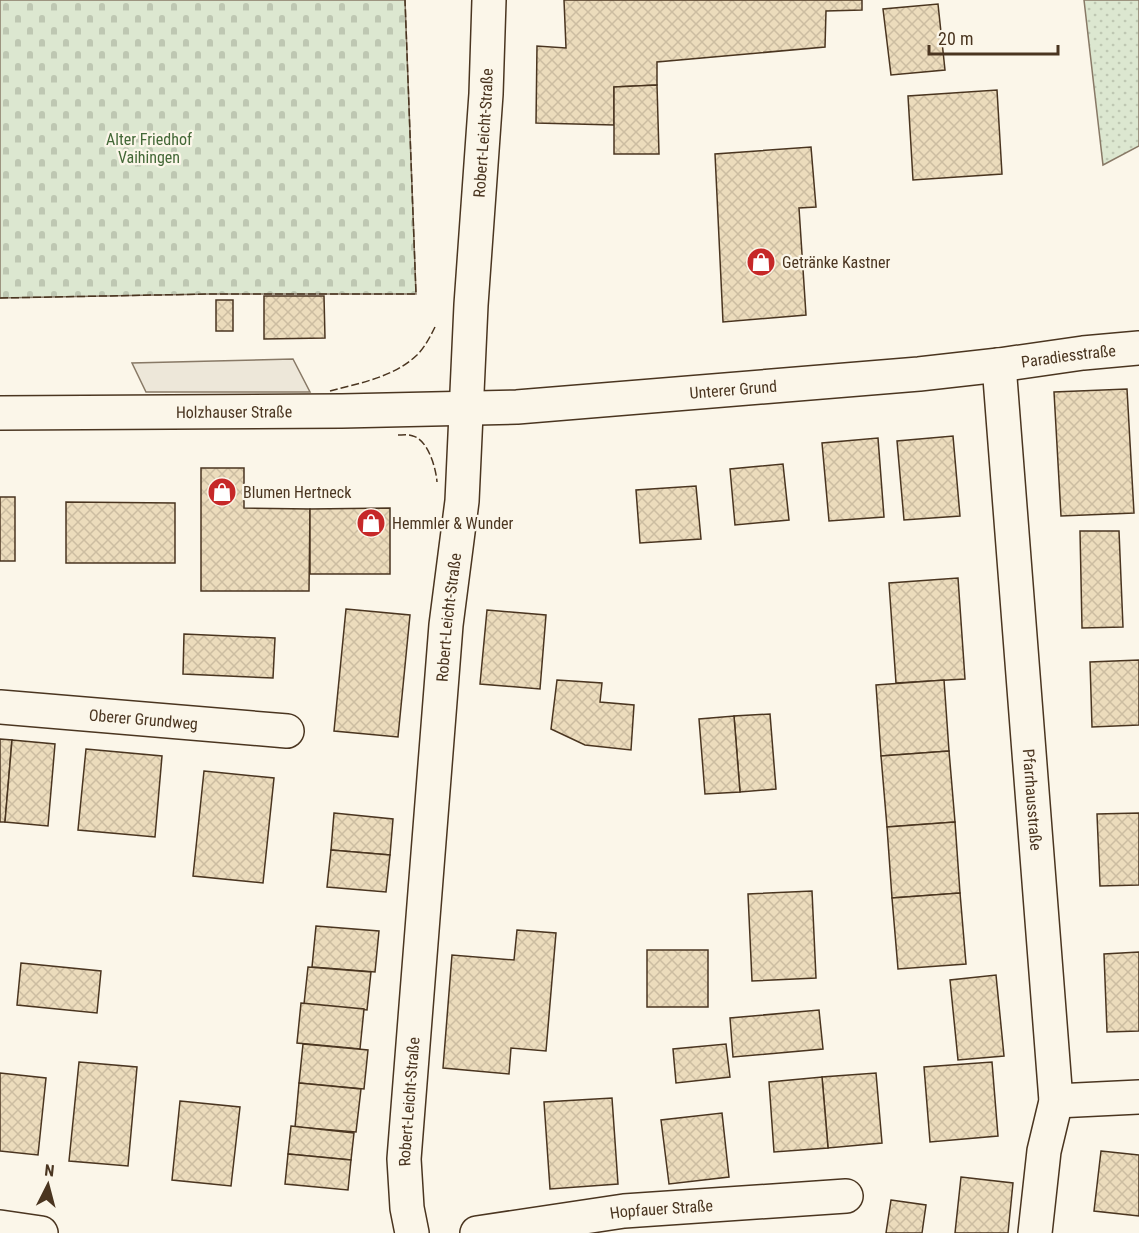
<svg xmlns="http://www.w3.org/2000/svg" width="1139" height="1233" font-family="'Roboto Condensed',sans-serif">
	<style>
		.grass { fill: url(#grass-dots); stroke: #887966; stroke-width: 1.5 }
		.cemetery { fill: url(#cemetery-stones); stroke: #887966; stroke-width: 1.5 }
		.parking { fill: #ede7d9; stroke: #887966; stroke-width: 1.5 }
		.building { fill: url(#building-cross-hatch); stroke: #4a3520; stroke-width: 1.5 }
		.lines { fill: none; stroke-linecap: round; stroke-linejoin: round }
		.minor-casing { stroke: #4a3520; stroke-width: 36 }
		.minor { stroke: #fbf6e9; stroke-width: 33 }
		.fence { stroke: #4a3520; stroke-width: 1.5; stroke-dasharray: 8 3; stroke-linecap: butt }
		.labels { text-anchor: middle; stroke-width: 4.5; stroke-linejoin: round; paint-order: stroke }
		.street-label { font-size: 16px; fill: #4a3520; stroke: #fbf6e9 }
		.park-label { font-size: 16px; fill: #436837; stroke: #fbf6e9 }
		.poi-label { font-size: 16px; fill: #4a3520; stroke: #fbf6e9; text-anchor: start }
	</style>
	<defs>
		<pattern id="grass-dots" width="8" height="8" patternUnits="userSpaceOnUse" patternTransform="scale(1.5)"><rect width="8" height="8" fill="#dce7d0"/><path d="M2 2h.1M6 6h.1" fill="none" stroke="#bec7b2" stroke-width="1.8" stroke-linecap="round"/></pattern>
		<pattern id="cemetery-stones" width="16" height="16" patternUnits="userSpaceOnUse" patternTransform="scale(1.5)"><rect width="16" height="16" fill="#dce7d0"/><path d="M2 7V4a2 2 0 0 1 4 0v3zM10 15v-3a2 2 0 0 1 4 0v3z" fill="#bec7b2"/></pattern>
		<pattern id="building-cross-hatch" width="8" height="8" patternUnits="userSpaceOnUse" patternTransform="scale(1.5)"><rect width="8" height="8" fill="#ecdcbc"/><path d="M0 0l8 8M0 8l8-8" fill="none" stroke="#ccbda1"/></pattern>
	</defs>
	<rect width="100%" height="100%" fill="#fbf6e9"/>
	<polygon class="grass" points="1084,0 1139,0 1139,146 1103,165"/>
	<polygon class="cemetery" points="0,0 405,0 416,294 210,294 0,298"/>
	<polygon class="parking" points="293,359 310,392 146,392 132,363"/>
	<g class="building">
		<polygon points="564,0 862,0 862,10 826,11 825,47 657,62 657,85 614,87 614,125 536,123 537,46 566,48"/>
		<polygon points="938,4 945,70 891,75 883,9"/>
		<polygon points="657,85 659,154 614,154 614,87"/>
		<polygon points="997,90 1002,174 913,180 908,96"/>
		<polygon points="811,147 816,207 799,208 806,315 723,322 715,154"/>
		<polygon points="264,296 324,296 325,338 264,339"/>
		<rect x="216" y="300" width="17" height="31"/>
		<polygon points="1127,389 1134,513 1061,516 1054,392"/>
		<polygon points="953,436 960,516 904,520 897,441"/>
		<polygon points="878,438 884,517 829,521 822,443"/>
		<polygon points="783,464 789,520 735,525 730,469"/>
		<polygon points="201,468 244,468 244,508 310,509 309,591 201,591"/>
		<polygon points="696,486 701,539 640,543 636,490"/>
		<rect x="0" y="497" width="15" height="64"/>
		<polygon points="66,502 175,503 175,563 66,563"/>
		<polygon points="390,508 390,574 310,574 310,509"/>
		<polygon points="1080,531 1119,531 1123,627 1082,628"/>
		<polygon points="958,578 965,679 896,683 889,583"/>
		<polygon points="346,609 410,615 398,737 334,731"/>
		<polygon points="487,610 546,615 540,689 480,684"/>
		<polygon points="184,634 275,638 273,678 183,674"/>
		<polygon points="1139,660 1139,725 1092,727 1090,662"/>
		<polygon points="557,680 602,683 600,702 634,705 631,750 585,745 551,729"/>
		<polygon points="944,680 949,751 881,756 876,685"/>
		<polygon points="770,714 776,789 740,792 734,716"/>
		<polygon points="734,716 740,792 705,794 699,719"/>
		<polygon points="0,739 12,740 5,822 0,822"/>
		<polygon points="12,740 55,744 48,826 5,822"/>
		<polygon points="86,749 162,756 155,837 78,830"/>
		<polygon points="949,751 955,822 887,827 881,756"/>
		<polygon points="204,771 274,778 263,883 193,876"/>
		<polygon points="334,813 393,819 390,855 331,850"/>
		<polygon points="1139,813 1139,885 1100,886 1097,814"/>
		<polygon points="955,822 960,893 892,898 887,827"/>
		<polygon points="331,850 390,855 386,892 327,887"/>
		<polygon points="812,891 816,978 752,981 748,894"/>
		<polygon points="960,893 966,964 898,969 892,898"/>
		<polygon points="316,926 379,931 375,972 312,967"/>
		<polygon points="517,930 556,933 546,1051 511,1048 509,1074 443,1068 452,955 514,960"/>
		<rect x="647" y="950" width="61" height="57"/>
		<polygon points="1139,952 1139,1031 1107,1032 1104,954"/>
		<polygon points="21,963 101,971 97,1013 17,1005"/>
		<polygon points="308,967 371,972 367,1010 304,1004"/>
		<polygon points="996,975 1004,1056 958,1060 950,980"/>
		<polygon points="301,1003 364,1009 360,1049 297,1043"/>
		<polygon points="819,1010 823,1049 733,1057 730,1018"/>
		<polygon points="303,1044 368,1050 364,1089 299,1083"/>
		<polygon points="726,1044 730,1077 676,1083 673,1049"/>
		<polygon points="79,1062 137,1067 128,1166 69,1161"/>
		<polygon points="992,1062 998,1136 930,1142 924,1067"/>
		<polygon points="0,1073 46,1078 38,1155 0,1151"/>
		<polygon points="876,1073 882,1143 828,1148 822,1077"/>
		<polygon points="822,1077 828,1148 774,1152 769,1082"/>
		<polygon points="299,1083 361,1089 356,1132 295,1127"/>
		<polygon points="612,1098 618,1184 550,1189 544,1102"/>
		<polygon points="180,1101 240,1107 231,1186 172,1180"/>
		<polygon points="722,1113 729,1177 669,1184 661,1120"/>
		<polygon points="291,1126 354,1133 351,1160 288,1154"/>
		<polygon points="1101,1151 1139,1155 1139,1216 1094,1211"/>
		<polygon points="288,1154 351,1160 348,1190 285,1184"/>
		<polygon points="961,1177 1013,1183 1008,1233 955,1233"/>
		<polygon points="891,1200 926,1205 922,1233 886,1233"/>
	</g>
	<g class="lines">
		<g class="minor-casing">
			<g id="minor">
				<path id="s1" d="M999 365 1056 1101 1044 1151 1035 1233"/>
				<path id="s2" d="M0 413 342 411 517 407 919 374 999 365 1083 353 1139 348"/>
				<path id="s3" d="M0 707 287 731"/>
				<polyline points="1056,1101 1139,1097"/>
				<polyline points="0,1227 41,1233"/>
				<path id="s4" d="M412 1233 407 1208 404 1159 446 625 462 501 471 305 486 94 489 0"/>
				<path id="s5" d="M477 1233 624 1211 846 1196"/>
			</g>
		</g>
		<use href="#minor" class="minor"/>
		<g class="fence">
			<polyline points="0,298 210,294 416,294 405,0"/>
			<path d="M330 391C360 383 394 377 417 355 425 347 430 337 435 327"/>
			<path d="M398 435C402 435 409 434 413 436 428 440 436 468 437 482"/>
		</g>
	</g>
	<defs>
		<g id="shop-disc" transform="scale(1.5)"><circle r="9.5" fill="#c62828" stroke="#fbf6e9"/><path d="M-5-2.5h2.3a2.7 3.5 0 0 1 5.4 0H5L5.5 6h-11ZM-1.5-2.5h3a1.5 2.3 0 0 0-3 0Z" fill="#fff"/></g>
	</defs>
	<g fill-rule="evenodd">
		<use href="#shop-disc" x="761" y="262"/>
		<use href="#shop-disc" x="222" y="492"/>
		<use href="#shop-disc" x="371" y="523"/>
	</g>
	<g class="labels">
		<g class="street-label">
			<text dy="6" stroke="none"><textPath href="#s4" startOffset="1104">Robert-Leicht-Straße</textPath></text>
			<text dy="6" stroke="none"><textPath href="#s2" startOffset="1071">Paradiesstraße</textPath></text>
			<text dy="6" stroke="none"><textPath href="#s2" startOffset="734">Unterer Grund</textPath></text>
			<text dy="6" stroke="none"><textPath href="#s2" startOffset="234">Holzhauser Straße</textPath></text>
			<text dy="6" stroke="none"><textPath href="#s4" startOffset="618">Robert-Leicht-Straße</textPath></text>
			<text dy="6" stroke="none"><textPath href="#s3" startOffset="144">Oberer Grundweg</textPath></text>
			<text dy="6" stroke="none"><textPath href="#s1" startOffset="436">Pfarrhausstraße</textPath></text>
			<text dy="6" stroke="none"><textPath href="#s4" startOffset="132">Robert-Leicht-Straße</textPath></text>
			<text dy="6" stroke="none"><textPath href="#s5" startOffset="186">Hopfauer Straße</textPath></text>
		</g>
		<g class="park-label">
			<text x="149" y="145">Alter Friedhof<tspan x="149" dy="18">Vaihingen</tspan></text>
		</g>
		<g class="poi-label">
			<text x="782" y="268">Getränke Kastner</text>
			<text x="243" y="498">Blumen Hertneck</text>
			<text x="392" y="529">Hemmler &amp; Wunder</text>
		</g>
	</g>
	<g transform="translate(48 1185) rotate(6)" stroke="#fbf6e9" stroke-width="4.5" paint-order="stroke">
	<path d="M0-4.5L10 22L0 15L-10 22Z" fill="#4a3520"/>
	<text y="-9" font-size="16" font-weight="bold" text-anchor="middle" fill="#4a3520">N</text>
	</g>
	<path d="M929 45v9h129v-9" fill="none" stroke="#4a3520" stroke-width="3"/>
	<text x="938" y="45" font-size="18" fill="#4a3520" stroke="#fbf6e9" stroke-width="4.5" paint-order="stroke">20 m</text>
</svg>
